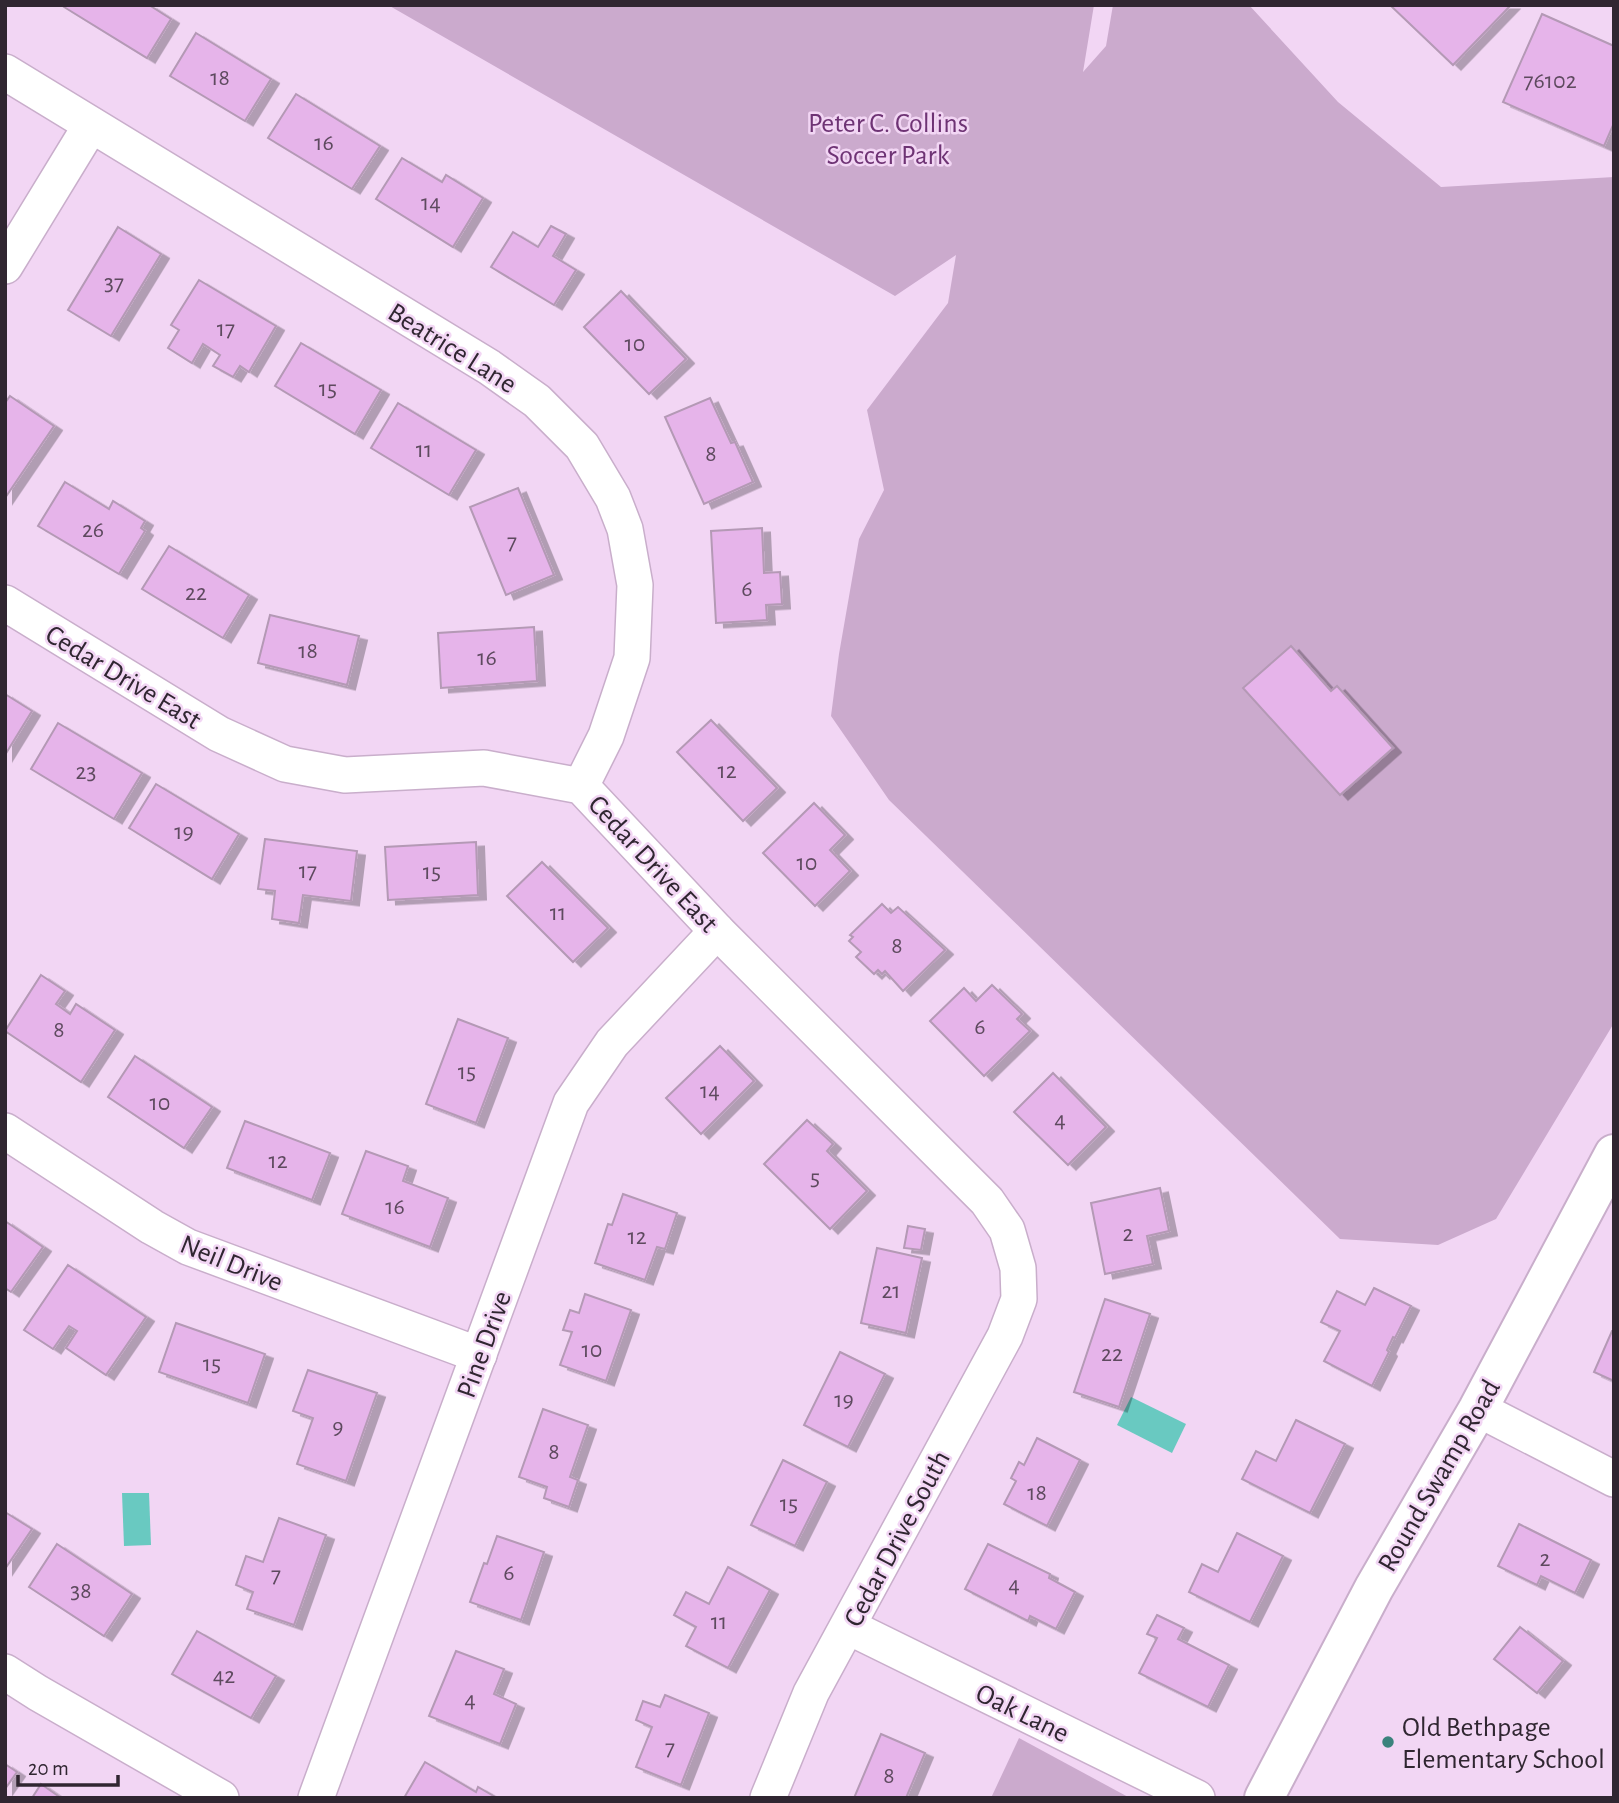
<svg xmlns="http://www.w3.org/2000/svg" width="1619" height="1803" font-family="'Alegreya Sans',sans-serif">
	<style>
		.green { fill: #cbaacd }
		.water { fill: #69c9c1 }
		.building { fill: #e6b4ea; stroke: #b499b5; stroke-width: 2; filter: url(#shadow) }
		.lines { fill: none; stroke-linecap: round; stroke-linejoin: round }
		.street-casing { stroke: #c9aecb; stroke-width: 38 }
		.secondary-casing { stroke: #c9aecb; stroke-width: 42 }
		.street { stroke: #fff; stroke-width: 35 }
		.secondary { stroke: #fff; stroke-width: 38 }
		.poi-dot { fill: #3a827c; stroke: #f2d6f4; stroke-width: 2.5 }
		.labels { text-anchor: middle; stroke-width: 5; stroke-linejoin: round; paint-order: stroke }
		.number-label { font-size: 24px; fill: #5e4a5f }
		.park-label { font-size: 28px; fill: #6e3374; stroke: #f2d6f4 }
		.street-label { font-size: 28px; fill: #302631; stroke: #f2d6f4 }
		.poi-label { font-size: 28px; fill: #302631; stroke: #f2d6f4; text-anchor: start }
	</style>
	<defs>
		<filter id="shadow"><feDropShadow dx="8" dy="4.5" stdDeviation="0" flood-color="#0004"/></filter>
	</defs>
	<rect width="100%" height="100%" fill="#f2d6f4"/>
	<g class="green">
		<polygon points="388,5 1094,5 1083,72 1106,46 1113,5 1249,5 1338,102 1441,187 1614,177 1614,1023 1496,1219 1438,1245 1340,1239 889,800 831,716 839,654 859,539 884,490 867,410 948,303 956,255 895,296"/>
		<polygon points="1019,1738 1130,1798 991,1798"/>
	</g>
	<g class="water">
		<polygon points="1131,1397 1186,1424 1172,1453 1117,1425"/>
		<polygon points="122,1493 149,1493 151,1545 124,1546"/>
	</g>
	<g class="building">
		<polygon points="65,5 149,5 171,19 147,58 64,7"/>
		<polygon points="1390,5 1511,5 1453,65"/>
		<polygon points="1542,14 1614,46 1614,123 1604,146 1503,102"/>
		<polygon points="196,33 271,79 245,121 170,76"/>
		<polygon points="296,94 380,146 352,189 268,138"/>
		<polygon points="402,158 442,182 446,175 483,198 453,247 376,199"/>
		<polygon points="551,226 566,234 553,256 576,270 554,305 491,267 513,232 538,247"/>
		<polygon points="118,227 161,254 111,336 68,310"/>
		<polygon points="199,280 276,326 249,372 240,366 233,377 213,366 220,355 203,344 192,363 168,348 179,330 171,325"/>
		<polygon points="621,291 686,359 649,394 584,327"/>
		<polygon points="301,343 381,390 355,434 275,386"/>
		<polygon points="10,396 54,426 5,498 5,403"/>
		<polygon points="710,398 731,443 735,442 753,482 704,504 665,417"/>
		<polygon points="398,403 476,450 449,495 371,448"/>
		<polygon points="65,482 109,509 113,501 145,521 141,528 145,531 119,574 38,526"/>
		<polygon points="518,488 554,575 506,595 470,507"/>
		<polygon points="762,528 764,573 780,572 782,604 766,605 767,620 716,623 711,531"/>
		<polygon points="169,546 249,595 223,638 142,589"/>
		<polygon points="270,615 359,636 347,685 258,663"/>
		<polygon points="534,627 537,681 441,688 438,633"/>
		<polygon points="1291,646 1331,691 1337,686 1393,748 1340,795 1243,688"/>
		<polygon points="5,694 32,711 5,755"/>
		<polygon points="711,720 777,788 743,821 677,752"/>
		<polygon points="58,723 142,773 114,819 31,769"/>
		<polygon points="156,784 239,834 212,879 129,828"/>
		<polygon points="814,803 845,835 830,850 850,871 815,906 763,853"/>
		<polygon points="265,839 357,851 351,901 303,895 299,923 272,919 275,891 258,889"/>
		<polygon points="476,842 478,895 388,900 385,847"/>
		<polygon points="542,862 608,928 573,962 507,896"/>
		<polygon points="882,904 891,913 898,907 945,950 903,991 885,971 882,974 878,970 874,974 856,957 861,952 849,941 853,937 850,935"/>
		<polygon points="41,975 65,991 56,1004 70,1014 76,1004 115,1030 81,1082 5,1031"/>
		<polygon points="992,985 1022,1014 1017,1019 1030,1031 984,1076 930,1021 964,988 976,1001"/>
		<polygon points="458,1019 508,1038 476,1123 426,1104"/>
		<polygon points="720,1046 754,1081 701,1134 666,1098"/>
		<polygon points="135,1056 212,1107 184,1148 108,1097"/>
		<polygon points="1053,1073 1106,1127 1068,1165 1014,1112"/>
		<polygon points="807,1120 833,1144 827,1151 867,1191 830,1229 764,1164"/>
		<polygon points="245,1121 330,1153 312,1200 227,1168"/>
		<polygon points="366,1151 408,1166 403,1181 448,1198 430,1247 342,1214"/>
		<polygon points="1160,1188 1169,1231 1147,1236 1153,1264 1105,1274 1091,1203"/>
		<polygon points="623,1194 677,1213 665,1249 657,1247 645,1280 595,1263 608,1224 612,1225"/>
		<polygon points="5,1221 43,1247 11,1292 5,1288"/>
		<polygon points="908,1226 925,1229 921,1250 904,1248"/>
		<polygon points="877,1248 922,1258 906,1333 861,1323"/>
		<polygon points="68,1265 146,1317 106,1375 66,1348 77,1331 69,1326 53,1349 24,1330"/>
		<polygon points="1374,1288 1411,1306 1395,1338 1393,1337 1387,1350 1389,1352 1372,1386 1324,1361 1340,1331 1321,1322 1337,1291 1365,1305"/>
		<polygon points="585,1294 631,1310 606,1381 560,1365 572,1332 563,1330 570,1310 579,1313"/>
		<polygon points="1105,1299 1150,1314 1119,1407 1074,1392"/>
		<polygon points="176,1323 265,1354 248,1403 159,1372"/>
		<polygon points="1612,1331 1614,1331 1614,1381 1594,1372"/>
		<polygon points="840,1352 885,1374 848,1447 804,1425"/>
		<polygon points="308,1370 377,1393 346,1481 297,1464 313,1418 293,1411"/>
		<polygon points="543,1409 588,1425 570,1477 578,1480 569,1507 544,1498 547,1487 519,1477"/>
		<polygon points="1296,1420 1345,1444 1310,1513 1242,1479 1256,1451 1276,1461"/>
		<polygon points="1037,1438 1080,1460 1047,1526 1004,1504 1016,1481 1011,1478 1019,1462 1024,1465"/>
		<polygon points="783,1460 827,1482 795,1546 751,1525"/>
		<polygon points="5,1512 32,1529 5,1569"/>
		<polygon points="279,1518 326,1535 294,1625 247,1609 253,1592 236,1585 246,1556 263,1562"/>
		<polygon points="1519,1524 1591,1560 1575,1593 1541,1576 1537,1585 1498,1566"/>
		<polygon points="1237,1533 1283,1556 1250,1622 1189,1592 1202,1564 1218,1572"/>
		<polygon points="497,1536 544,1552 521,1620 470,1602 484,1563 487,1564"/>
		<polygon points="57,1544 132,1594 104,1636 29,1587"/>
		<polygon points="988,1544 1050,1574 1049,1578 1075,1592 1056,1629 1030,1616 1028,1621 965,1589"/>
		<polygon points="728,1567 770,1590 728,1668 686,1646 696,1627 674,1615 686,1592 709,1604"/>
		<polygon points="1157,1615 1184,1628 1178,1639 1229,1665 1208,1707 1139,1673 1157,1638 1147,1634"/>
		<polygon points="1520,1627 1563,1661 1537,1693 1494,1659"/>
		<polygon points="197,1631 276,1676 251,1718 172,1674"/>
		<polygon points="456,1651 504,1669 494,1694 516,1704 500,1744 429,1716"/>
		<polygon points="665,1695 709,1713 681,1785 636,1767 652,1727 636,1720 643,1701 660,1707"/>
		<polygon points="881,1734 925,1753 906,1798 854,1798"/>
		<polygon points="425,1762 476,1792 478,1787 497,1798 404,1798"/>
		<polygon points="5,1764 17,1772 5,1789"/>
		<polygon points="41,1784 61,1798 32,1798"/>
	</g>
	<g class="lines">
		<g class="street-casing">
			<g id="street">
				<polyline points="5,72 489,367 537,401 582,446 613,498 625,529 635,585 632,658 606,736 581,786"/>
				<polyline points="5,266 91,125"/>
				<polyline points="5,603 219,734 285,764 345,775 484,768 581,786 717,931 987,1201 1007,1230 1018,1268 1019,1299 1005,1336 811,1693 768,1798"/>
				<polyline points="5,1131 152,1227 188,1247 479,1355"/>
				<polyline points="1478,1409 1614,1479"/>
				<polyline points="849,1627 1197,1798"/>
				<polyline points="5,1672 38,1693 221,1798"/>
				<polyline points="316,1798 571,1103 612,1043 717,931"/>
			</g>
		</g>
		<g class="secondary-casing">
			<polyline id="secondary" points="1264,1798 1374,1588 1478,1409 1614,1154"/>
		</g>
		<use href="#street" class="street"/>
		<use href="#secondary" class="secondary"/>
	</g>
	<circle class="poi-dot" cx="1388" cy="1742" r="7"/>
	<g class="labels">
		<g class="number-label">
			<text x="220" y="85">18</text>
			<text x="1550" y="88">76102</text>
			<text x="324" y="150">16</text>
			<text x="431" y="210">14</text>
			<text x="114" y="290">37</text>
			<text x="226" y="336">17</text>
			<text x="635" y="351">10</text>
			<text x="328" y="396">15</text>
			<text x="424" y="457">11</text>
			<text x="711" y="461">8</text>
			<text x="93" y="537">26</text>
			<text x="512" y="549">7</text>
			<text x="747" y="596">6</text>
			<text x="196" y="600">22</text>
			<text x="308" y="658">18</text>
			<text x="487" y="665">16</text>
			<text x="727" y="778">12</text>
			<text x="86" y="779">23</text>
			<text x="184" y="839">19</text>
			<text x="807" y="870">10</text>
			<text x="308" y="878">17</text>
			<text x="432" y="879">15</text>
			<text x="558" y="920">11</text>
			<text x="897" y="953">8</text>
			<text x="980" y="1034">6</text>
			<text x="59" y="1037">8</text>
			<text x="467" y="1079">15</text>
			<text x="710" y="1098">14</text>
			<text x="160" y="1110">10</text>
			<text x="1060" y="1127">4</text>
			<text x="278" y="1168">12</text>
			<text x="815" y="1185">5</text>
			<text x="395" y="1214">16</text>
			<text x="1128" y="1241">2</text>
			<text x="637" y="1244">12</text>
			<text x="891" y="1298">21</text>
			<text x="592" y="1357">10</text>
			<text x="1112" y="1361">22</text>
			<text x="212" y="1371">15</text>
			<text x="844" y="1407">19</text>
			<text x="338" y="1434">9</text>
			<text x="554" y="1459">8</text>
			<text x="1037" y="1500">18</text>
			<text x="789" y="1511">15</text>
			<text x="1545" y="1566">2</text>
			<text x="509" y="1580">6</text>
			<text x="276" y="1582">7</text>
			<text x="1014" y="1592">4</text>
			<text x="81" y="1598">38</text>
			<text x="719" y="1629">11</text>
			<text x="224" y="1683">42</text>
			<text x="470" y="1707">4</text>
			<text x="670" y="1755">7</text>
			<text x="889" y="1783">8</text>
		</g>
		<g class="park-label">
			<text x="888" y="132">Peter C. Collins<tspan x="888" dy="32">Soccer Park</tspan></text>
		</g>
		<g class="street-label">
			<text transform="translate(453 347) rotate(32)" y="10">Beatrice Lane</text>
			<text transform="translate(124 676) rotate(31)" y="10">Cedar Drive East</text>
			<text transform="translate(654 863) rotate(47)" y="10">Cedar Drive East</text>
			<text transform="translate(232 1262) rotate(22)" y="10">Neil Drive</text>
			<text transform="translate(483 1344) rotate(-70)" y="10">Pine Drive</text>
			<text transform="translate(1438 1475) rotate(-60)" y="10">Round Swamp Road</text>
			<text transform="translate(896 1538) rotate(-62)" y="10">Cedar Drive South</text>
			<text transform="translate(1023 1712) rotate(26)" y="10">Oak Lane</text>
		</g>
		<g class="poi-label">
			<text x="1402" y="1736">Old Bethpage<tspan x="1402" dy="32">Elementary School</tspan></text>
		</g>
	</g>
	<rect width="1619" height="1803" fill="none" stroke="#302631" stroke-width="14"/>
	<path d="M18 1775v10h100v-10" fill="none" stroke="#302631" stroke-width="3.5"/>
	<text x="28" y="1775" font-size="21" fill="#302631" stroke="#f2d6f4" stroke-width="5" paint-order="stroke">20 m</text>
</svg>
